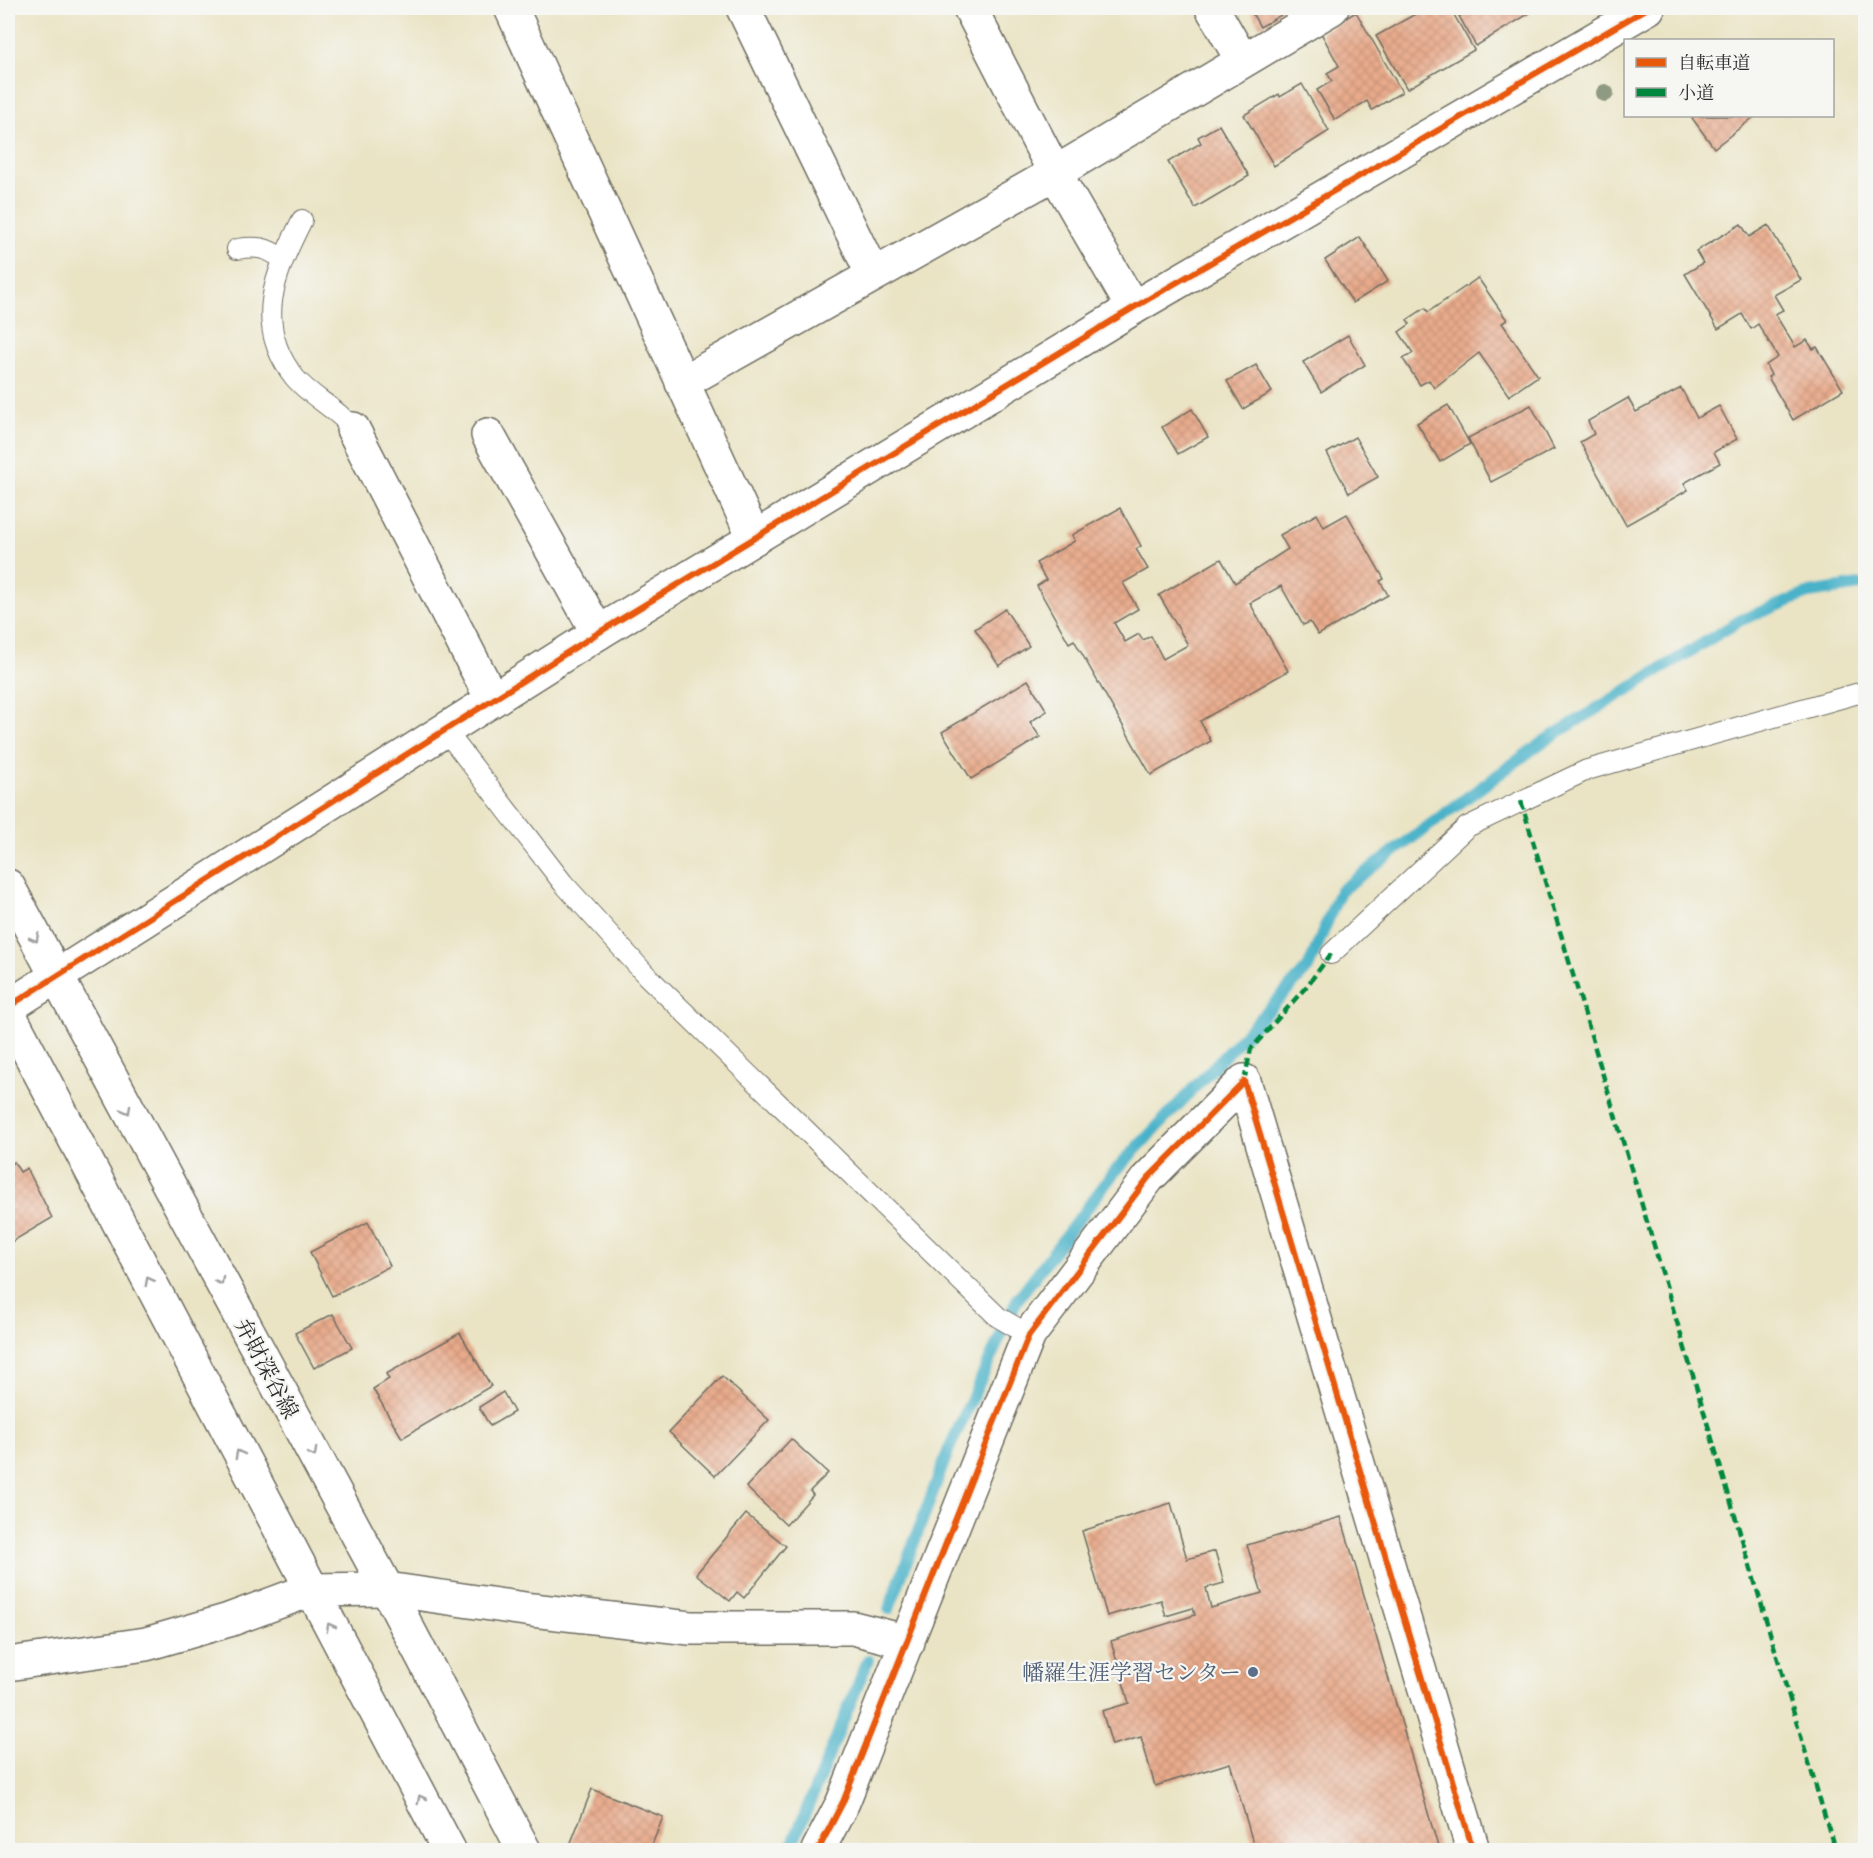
<svg xmlns="http://www.w3.org/2000/svg" width="1873" height="1858" font-family="'Old Standard TT','Noto Serif JP',serif">
	<style>
		.lines { fill: none; stroke-linecap: round; stroke-linejoin: round }
		.stream { stroke: #4ab2c9; stroke-width: 12 }
		.building { fill: url(#building-cross-hatch) }
		.lane-casing { stroke: #6e6c61; stroke-width: 22 }
		.street-casing { stroke: #6e6c61; stroke-width: 36 }
		.secondary-casing { stroke: #6e6c61; stroke-width: 36 }
		.lane { stroke: #fff; stroke-width: 20 }
		.street { stroke: #fff; stroke-width: 33 }
		.secondary { stroke: #fff; stroke-width: 33 }
		.quiet { stroke: #00873e; stroke-width: 4.5; stroke-dasharray: 9 4.5; stroke-linecap: butt }
		.cycleway-casing { stroke: #f6f6f2; stroke-width: 10 }
		.cycleway { stroke: #e8590c; stroke-width: 6 }
		.tree { fill: #8f9a82 }
		.oneway { stroke: #a0a0a0 }
		.service-dot { fill: #5c6f8a; stroke: #f6f6f2; stroke-width: 2 }
		.labels { text-anchor: middle; stroke-width: 4.5; stroke-linejoin: round; paint-order: stroke }
		.street-label { font-size: 22px; fill: #2b2b2b; stroke: #f6f6f2 }
		.service-label { font-size: 22px; fill: #4e5e75; stroke: #f6f6f2; text-anchor: end }
	</style>
	<defs>
		<pattern id="building-cross-hatch" width="8" height="8" patternUnits="userSpaceOnUse" patternTransform="scale(1.5)"><rect width="8" height="8" fill="#e8aa8b"/><path d="M0 0l8 8M0 8l8-8" fill="none" stroke="#c79278"/></pattern>
	</defs>
	<rect width="100%" height="100%" fill="#f6f6f2"/>
	<filter id="ink" filterUnits="userSpaceOnUse"><feTurbulence type="fractalNoise" baseFrequency=".0167" numOctaves="2"/><feDisplacementMap in="SourceGraphic" scale="12" xChannelSelector="R" yChannelSelector="G"/><feConvolveMatrix kernelMatrix="1 2 1 2 8 2 1 2 1" color-interpolation-filters="sRGB"/></filter>
	<filter id="wash" filterUnits="userSpaceOnUse"><feTurbulence type="fractalNoise" baseFrequency=".008" numOctaves="4" result="noise"/><feDisplacementMap in="SourceGraphic" scale="24" xChannelSelector="R" yChannelSelector="G"/><feGaussianBlur stdDeviation="1.35" result="paint"/><feColorMatrix in="noise" values="0 0 0 0 0 0 0 0 0 0 0 0 0 0 0 0 0 1.4 0 .05"/><feComposite in="paint" operator="in"/></filter>
	<g filter="url(#wash)">
		<rect width="100%" height="100%" fill="#eae4c5"/>
		<g class="lines">
			<g class="stream">
				<polyline points="889,1609 949,1449 1017,1300 1116,1170 1308,968 1340,891 1544,741 1741,620 1809,593 1866,584"/>
				<polyline points="790,1850 868,1660"/>
			</g>
		</g>
		<g id="blocks">
			<g class="building">
				<polygon points="1249,8 1293,8 1260,27"/>
				<polygon points="1426,8 1450,8 1474,50 1407,89 1376,36"/>
				<polygon points="1467,8 1538,8 1476,46 1459,16 1469,11"/>
				<polygon points="1356,12 1402,92 1372,110 1367,101 1335,120 1317,90 1332,81 1327,73 1339,66 1321,33"/>
				<polygon points="1302,84 1329,131 1274,166 1244,115 1279,94 1280,97"/>
				<polygon points="1695,116 1753,116 1754,117 1714,148 1692,118"/>
				<polygon points="1219,125 1249,176 1195,208 1168,162 1201,143 1198,137"/>
				<polygon points="1741,224 1749,237 1768,225 1801,280 1774,295 1783,310 1775,314 1795,347 1807,340 1813,349 1817,347 1843,390 1793,420 1768,377 1771,375 1766,365 1778,357 1758,324 1751,329 1742,314 1718,329 1685,274 1703,263 1696,251"/>
				<polygon points="1360,237 1388,281 1353,303 1325,260"/>
				<polygon points="1478,278 1507,320 1502,323 1538,376 1509,396 1479,353 1434,388 1429,380 1420,385 1403,359 1413,353 1399,332 1410,324 1407,320 1425,308 1428,312"/>
				<polygon points="1348,335 1365,365 1321,392 1303,362"/>
				<polygon points="1256,365 1272,392 1243,409 1227,381"/>
				<polygon points="1681,388 1697,418 1719,406 1737,439 1714,452 1720,463 1684,483 1688,490 1626,525 1580,442 1594,434 1588,421 1628,398 1636,412"/>
				<polygon points="1448,405 1470,444 1440,462 1417,423"/>
				<polygon points="1531,405 1554,449 1491,482 1468,438"/>
				<polygon points="1192,409 1208,437 1178,454 1162,427"/>
				<polygon points="1355,437 1378,477 1349,493 1327,453"/>
				<polygon points="1120,508 1141,546 1136,549 1148,569 1123,583 1138,609 1114,623 1125,642 1139,634 1143,640 1151,636 1163,659 1188,645 1159,595 1221,559 1235,583 1288,549 1280,535 1317,514 1324,527 1347,514 1384,579 1380,581 1388,595 1318,635 1310,622 1303,625 1281,586 1250,603 1288,671 1200,721 1211,741 1151,775 1074,640 1069,643 1037,586 1046,580 1036,563 1075,541 1072,535"/>
				<polygon points="1005,609 1029,646 999,666 975,629"/>
				<polygon points="1028,680 1047,711 1030,722 1040,737 971,779 942,732"/>
				<polygon points="14,1162 20,1172 27,1168 52,1218 8,1244 8,1166"/>
				<polygon points="368,1222 390,1266 332,1296 310,1252"/>
				<polygon points="333,1314 352,1348 314,1368 295,1333"/>
				<polygon points="460,1333 491,1386 402,1438 373,1389 389,1379 386,1374"/>
				<polygon points="722,1376 769,1420 715,1476 669,1432"/>
				<polygon points="503,1392 514,1412 490,1426 479,1407"/>
				<polygon points="791,1439 828,1473 810,1491 813,1495 786,1525 746,1487"/>
				<polygon points="1171,1503 1187,1559 1215,1551 1224,1583 1206,1588 1211,1608 1262,1593 1247,1545 1341,1517 1439,1850 1255,1850 1230,1763 1155,1786 1141,1737 1112,1745 1102,1711 1129,1703 1111,1641 1195,1615 1193,1608 1166,1616 1161,1600 1107,1616 1082,1531"/>
				<polygon points="746,1514 786,1546 744,1598 737,1592 730,1601 696,1574"/>
				<polygon points="592,1789 663,1817 650,1850 568,1850"/>
			</g>
		</g>
	</g>
	<g filter="url(#ink)">
		<use href="#blocks" fill-opacity="0" stroke="#6e6c61" stroke-width="1.5"/>
		<g class="lines">
			<g class="lane-casing">
				<g id="lane">
					<path d="M302 220C275 274 252 324 295 378 312 398 337 408 353 429"/>
					<path d="M237 249C256 246 267 247 282 259"/>
					<polyline points="445,730 563,883 647,976 998,1317 1029,1335"/>
					<polyline points="1331,954 1467,827 1587,770 1866,691"/>
				</g>
			</g>
			<g class="street-casing">
				<g id="street">
					<polyline points="511,8 754,538"/>
					<polyline points="743,8 873,275"/>
					<polyline points="970,8 1055,173 1133,308"/>
					<polyline points="1212,8 1242,60"/>
					<polyline points="682,383 1055,173 1332,8"/>
					<polyline points="353,429 492,699"/>
					<polyline points="488,435 598,633"/>
					<polyline points="8,1664 146,1644 229,1620 310,1590 387,1589"/>
					<polyline points="818,1850 843,1802 1029,1335 1148,1178 1244,1081 1473,1850"/>
				</g>
			</g>
			<g class="secondary-casing">
				<g id="secondary">
					<polyline points="8,886 387,1589 524,1850"/>
					<polyline points="8,1007 598,633 1133,308 1648,8"/>
					<polyline points="8,1012 449,1850"/>
					<polyline points="387,1589 532,1610 690,1628 853,1628 908,1642"/>
				</g>
			</g>
			<use href="#lane" class="lane"/>
			<use href="#street" class="street"/>
			<use href="#secondary" class="secondary"/>
			<g class="quiet">
				<polyline points="1521,801 1835,1850"/>
				<polyline points="1244,1081 1251,1049 1306,987 1331,954"/>
			</g>
			<g class="cycleway-casing">
				<g id="cycleway">
					<polyline points="8,1007 598,633 1133,308 1648,8"/>
					<polyline points="818,1850 843,1802 1029,1335 1148,1178 1244,1081 1473,1850"/>
				</g>
			</g>
			<use href="#cycleway" class="cycleway"/>
		</g>
		<circle class="tree" cx="1605" cy="93" r="9"/>
		<defs><path id="oneway-chevron" d="M-2-3.5L2.5 0L-2 3.5" fill="none" stroke-width="1.6" stroke-linecap="round" stroke-linejoin="round" transform="scale(1.5)"/></defs>
		<g class="oneway">
			<use href="#oneway-chevron" transform="translate(35 938) rotate(62)"/>
			<use href="#oneway-chevron" transform="translate(127 1110) rotate(62)"/>
			<use href="#oneway-chevron" transform="translate(149 1281) rotate(-118)"/>
			<use href="#oneway-chevron" transform="translate(220 1281) rotate(62)"/>
			<use href="#oneway-chevron" transform="translate(313 1453) rotate(62)"/>
			<use href="#oneway-chevron" transform="translate(239 1454) rotate(-118)"/>
			<use href="#oneway-chevron" transform="translate(330 1627) rotate(-118)"/>
			<use href="#oneway-chevron" transform="translate(421 1799) rotate(-118)"/>
		</g>
	</g>
	<circle class="service-dot" cx="1253" cy="1672" r="6"/>
	<g class="labels">
		<g class="street-label">
			<text transform="translate(267 1368) rotate(62)" y="8">弁財深谷線</text>
		</g>
		<g class="service-label">
			<text x="1241" y="1680">幡羅生涯学習センター</text>
		</g>
	</g>
	<rect width="1873" height="1858" fill="none" stroke="#f6f6f2" stroke-width="30"/>
	<rect x="1624" y="39" width="210" height="78" fill="#f6f6f2" stroke="#a5a5a2" stroke-width="1.5"/>
	<rect x="1636" y="58" width="30" height="9" fill="#e8590c" stroke="#a5a5a2" stroke-width="1.5"/>
	<text x="1678" y="69" font-size="18" fill="#2b2b2b">自転車道</text>
	<rect x="1636" y="88" width="30" height="9" fill="#00873e" stroke="#a5a5a2" stroke-width="1.5"/>
	<text x="1678" y="99" font-size="18" fill="#2b2b2b">小道</text>
</svg>
